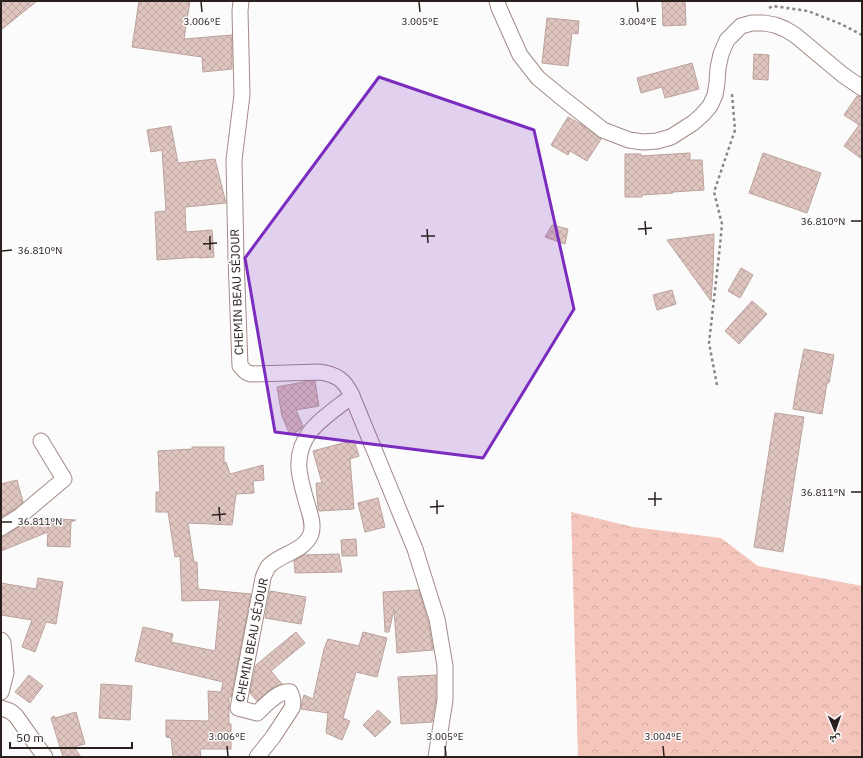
<svg xmlns="http://www.w3.org/2000/svg" width="863" height="758" font-family="'IBM Plex Sans','Noto Naskh Arabic',sans-serif">
	<style>
		.forest { fill: url(#forest-crowns) }
		.building { fill: url(#building-cross-hatch); stroke: #bba29c }
		.lines { fill: none; stroke-linecap: round; stroke-linejoin: round }
		.minor-casing { stroke: #a38b85; stroke-width: 17 }
		.path { stroke: #8b8584; stroke-width: 2.5; stroke-dasharray: 3 3; stroke-linecap: butt }
		.minor { stroke: #fff; stroke-width: 15 }
		.marked { fill: #7b2cbf; fill-opacity: 0.2; stroke: #7b2cbf; stroke-width: 3; stroke-linejoin: round }
		.ticks { fill: none; stroke: #2a201e; stroke-width: 1.5 }
		.labels { text-anchor: middle; stroke-width: 3; stroke-linejoin: round; paint-order: stroke }
		.street-label { font-size: 12px; fill: #2a201e; stroke: #fbfbfb }
		.ticks-label { font-size: 10px; text-anchor: middle; fill: #2a201e; stroke: #fbfbfb; stroke-width: 3; stroke-linejoin: round; paint-order: stroke }
	</style>
	<defs>
		<pattern id="forest-crowns" width="20" height="18" patternUnits="userSpaceOnUse"><rect width="20" height="18" fill="#f4c5ba"/><path d="M2 6a3 3 0 1 1 6 0M12 15a3 3 0 1 1 6 0" fill="none" stroke="#d1a99f"/></pattern>
		<pattern id="building-cross-hatch" width="8" height="8" patternUnits="userSpaceOnUse"><rect width="8" height="8" fill="#dfc5bf"/><path d="M0 0l8 8M0 8l8-8" fill="none" stroke="#c0a9a4"/></pattern>
	</defs>
	<rect width="100%" height="100%" fill="#fbfbfb"/>
	<polygon class="forest" points="571,512 633,527 721,538 758,566 862,586 862,757 578,757"/>
	<g class="building">
		<polygon points="1,1 37,1 1,30"/>
		<polygon points="139,1 190,1 184,39 232,35 232,69 203,72 202,57 132,47"/>
		<polygon points="685,1 686,25 663,26 662,2"/>
		<polygon points="547,18 579,21 578,34 572,33 568,66 542,63"/>
		<polygon points="754,54 769,55 768,80 753,79"/>
		<polygon points="692,63 699,89 665,98 662,87 641,93 637,78"/>
		<polygon points="857,96 862,97 862,159 844,146 859,125 844,115"/>
		<polygon points="568,117 584,126 601,139 587,161 570,151 568,155 551,145"/>
		<polygon points="171,126 178,163 215,159 226,203 185,207 186,232 212,230 214,257 199,258 199,257 157,260 155,212 166,211 162,150 151,152 147,130"/>
		<polygon points="690,153 690,160 702,160 704,190 673,192 673,193 642,195 642,197 625,197 625,154 641,154 641,156"/>
		<polygon points="763,153 821,173 807,213 749,193"/>
		<polygon points="552,225 568,229 565,244 545,237"/>
		<polygon points="714,234 713,273 711,301 667,240"/>
		<polygon points="741,268 753,275 740,298 728,291"/>
		<polygon points="672,290 676,304 657,310 653,295"/>
		<polygon points="752,301 767,314 739,344 725,331"/>
		<polygon points="804,349 834,355 829,383 827,383 822,414 793,409 797,384"/>
		<polygon points="309,381 315,381 319,406 296,410 303,426 300,430 290,435 282,416 277,387"/>
		<polygon points="775,413 804,417 783,552 754,547"/>
		<polygon points="354,440 359,456 350,459 354,509 319,511 318,508 316,483 322,483 313,451"/>
		<polygon points="192,447 224,447 224,463 226,462 230,474 263,465 264,480 253,481 254,493 236,494 232,525 188,523 194,562 197,562 198,589 251,594 231,697 229,697 229,724 231,724 231,749 200,749 201,757 173,757 171,738 166,737 166,720 209,721 208,691 221,692 223,682 135,661 143,627 173,634 171,642 215,651 220,600 182,601 180,556 175,557 168,512 156,512 156,492 160,492 158,451 192,449"/>
		<polygon points="17,480 23,502 15,509 1,517 1,484"/>
		<polygon points="378,498 385,527 365,532 358,503"/>
		<polygon points="42,518 76,520 71,522 70,547 47,546 48,532 1,551 1,537 6,536 28,521 28,524"/>
		<polygon points="356,539 357,556 342,556 341,540"/>
		<polygon points="339,554 342,572 295,573 294,561 304,555"/>
		<polygon points="38,578 63,582 56,624 46,622 35,652 22,647 32,620 1,615 1,583 36,589"/>
		<polygon points="419,590 428,621 433,650 397,653 394,609 389,632 385,632 383,592"/>
		<polygon points="270,591 306,597 301,624 265,618"/>
		<polygon points="296,632 305,643 271,671 282,684 271,689 257,701 250,693 256,665"/>
		<polygon points="363,632 387,638 377,677 356,672 343,718 350,721 342,740 326,733 328,713 301,709 302,701 304,695 313,699 324,649 328,639 359,646"/>
		<polygon points="29,675 43,686 30,703 15,692"/>
		<polygon points="436,675 436,699 432,722 401,724 398,677"/>
		<polygon points="101,684 132,686 130,720 99,718"/>
		<polygon points="378,710 391,722 375,737 363,725"/>
		<polygon points="76,712 85,744 74,747 81,757 63,757 51,718 54,716 55,718"/>
	</g>
	<g class="lines">
		<g class="minor-casing">
			<g id="minor">
				<path d="M241 1 240 11 242 95 234 160 236 258 240 366 246 372 251 374 319 372C336 374 345 380 352 396 327 416 296 432 299 469 300 480 304 493 307 504 310 514 314 524 311 534 304 552 279 554 268 567 266 571 264 574 263 578L238 708 257 713C265 706 278 690 290 692 293 698 294 702 292 708L273 737 257 757"/>
				<polyline points="497,1 499,8 520,55 538,78 561,97 603,130 629,140 643,142 657,141 671,137 693,123 702,115 710,106 715,95 717,83 718,68 721,54 727,40 741,26 752,23 764,23 775,25 785,29 795,35 843,75 862,88"/>
				<polyline points="352,396 415,549 437,619 445,666 445,700 436,757"/>
				<polyline points="1,528 20,516 64,479 41,441"/>
				<polyline points="1,640 3,643 6,673 1,692"/>
				<polyline points="1,708 10,711 16,716 45,757"/>
			</g>
		</g>
		<g class="path">
			<polyline points="769,8 773,6 808,11 841,24 862,35"/>
			<polyline points="717,385 709,343 719,255 722,224 714,192 735,130 732,94"/>
		</g>
		<use href="#minor" class="minor"/>
	</g>
	<path class="marked" d="M379 77 534 130 574 309 483 458 275 432 245 258Z"/>
	<path class="ticks" d="M201 2 202 12M419 2 420 12M637 2 638 12M645 221 646 235M851 221H861M427 229 428 243M638 229 652 228M210 236V250M421 236H435M203 244 217 243M2 251 12 250M655 492V506M851 492H861M648 499H662M437 500V514M219 507 220 521M430 507 444 506M212 515 226 514M2 522H12M227 746 228 756M445 746 446 756M663 746 664 756"/>
	<g class="labels">
		<g class="street-label">
			<text transform="translate(237 292) rotate(-92)" y="4">CHEMIN BEAU SÉJOUR</text>
			<text transform="translate(252 640) rotate(-79)" y="4">CHEMIN BEAU SÉJOUR</text>
		</g>
	</g>
	<g class="ticks-label">
		<text x="202" y="25">3.006°E</text>
		<text x="420" y="25">3.005°E</text>
		<text x="638" y="25">3.004°E</text>
		<text x="823" y="225">36.810°N</text>
		<text x="40" y="254">36.810°N</text>
		<text x="823" y="496">36.811°N</text>
		<text x="40" y="525">36.811°N</text>
		<text x="227" y="740">3.006°E</text>
		<text x="445" y="740">3.005°E</text>
		<text x="663" y="740">3.004°E</text>
	</g>
	<rect width="863" height="758" fill="none" stroke="#2a201e" stroke-width="4"/>
	<g transform="translate(835 730) rotate(178)" stroke="#fbfbfb" stroke-width="3" paint-order="stroke">
	<path d="M0-3L7 15L0 10L-7 15Z" fill="#2a201e"/>
	<text y="-6" font-size="11" font-weight="bold" text-anchor="middle" fill="#2a201e">ش</text>
	</g>
	<path d="M10 742v6h122v-6" fill="none" stroke="#2a201e" stroke-width="2"/>
	<text x="16" y="742" font-size="12" fill="#2a201e" stroke="#fbfbfb" stroke-width="3" paint-order="stroke">50 m</text>
</svg>
